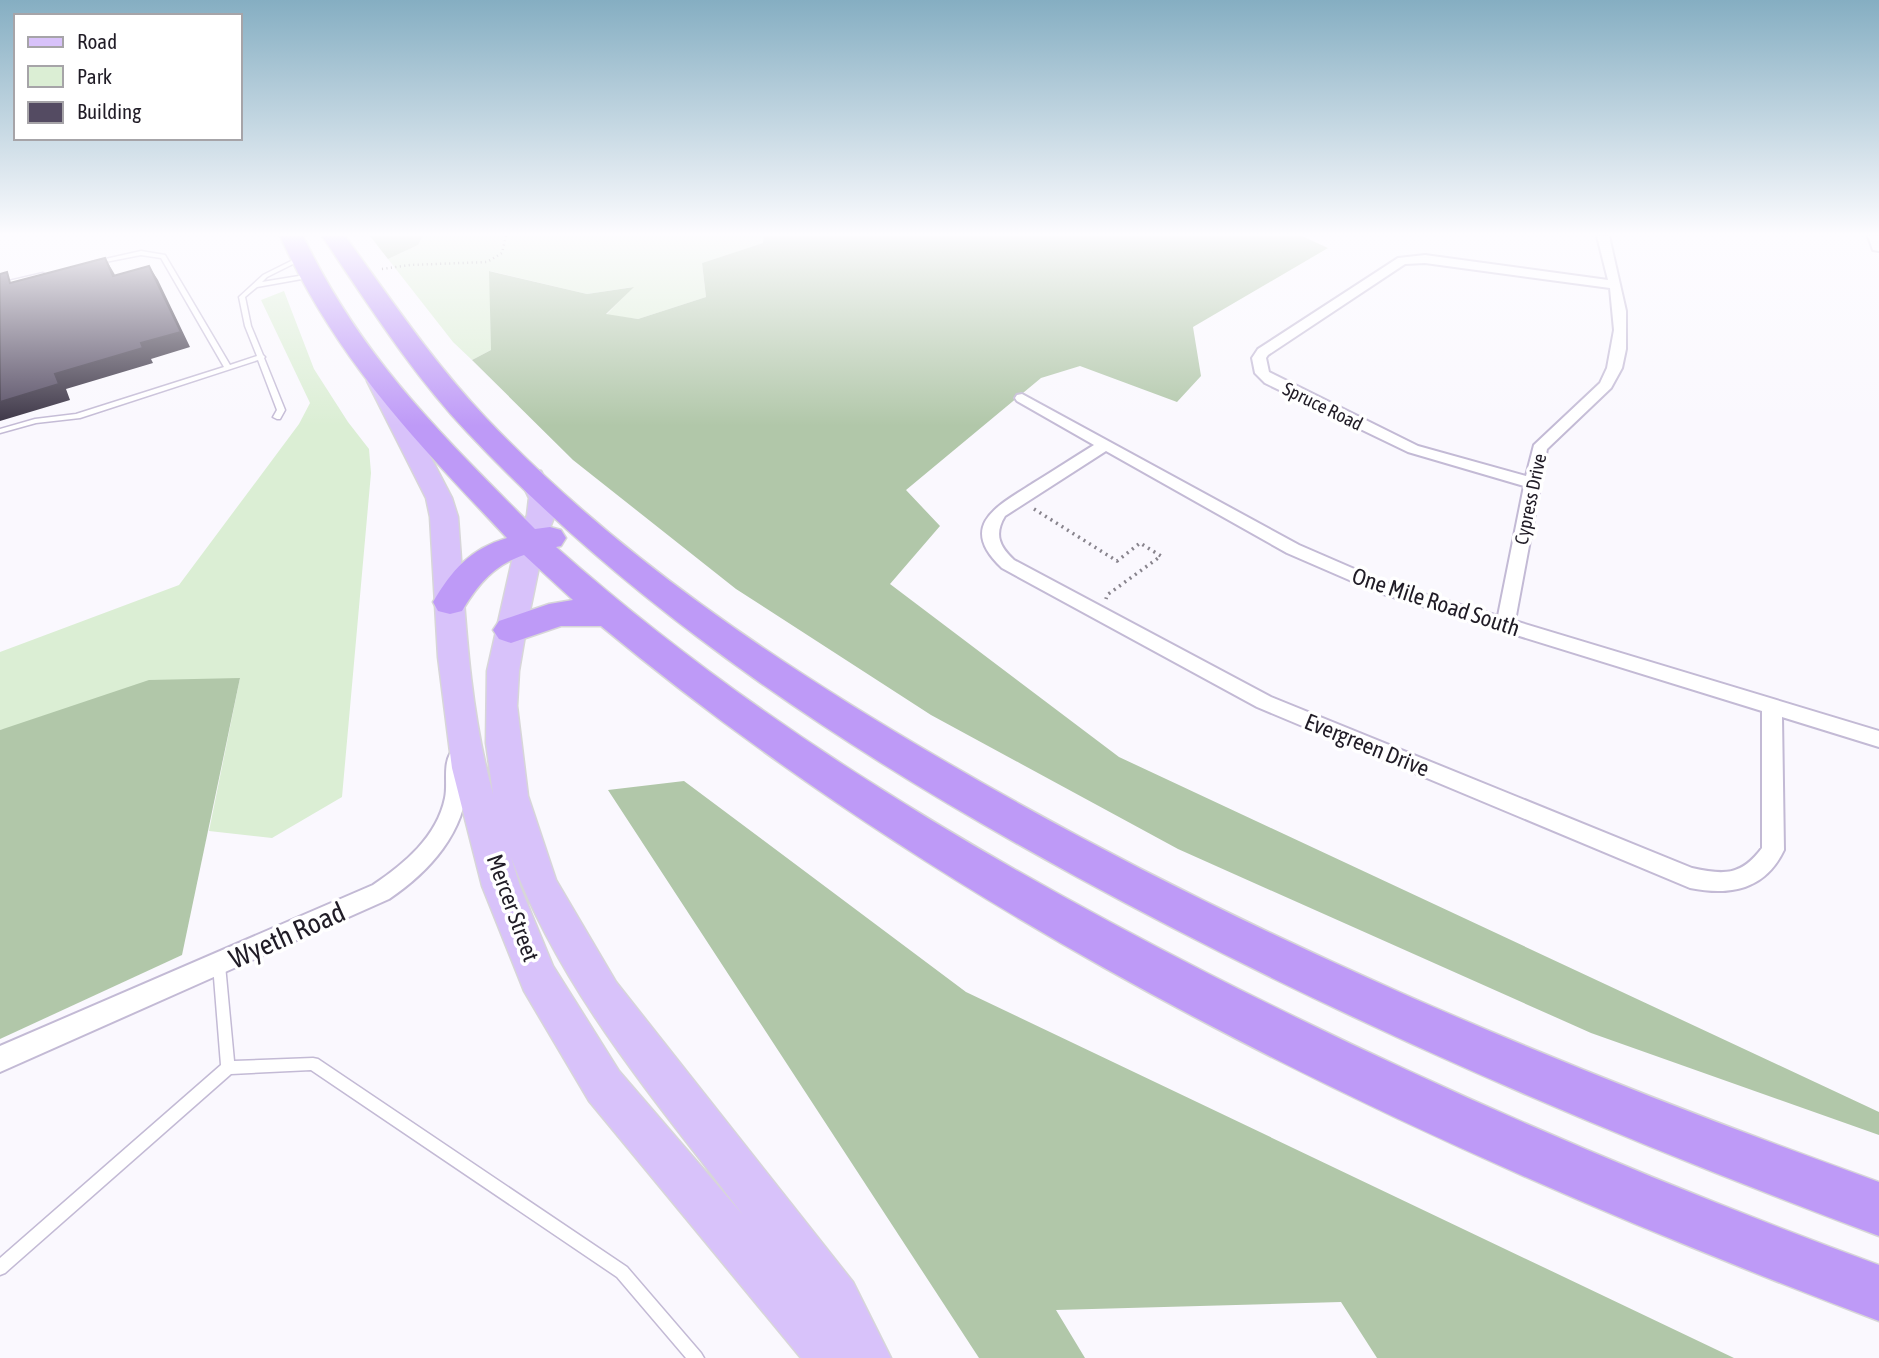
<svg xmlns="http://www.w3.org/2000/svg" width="1879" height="1358" font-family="'Asap Condensed',sans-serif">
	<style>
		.green { fill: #dbeed4 }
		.forest { fill: #b1c7a9 }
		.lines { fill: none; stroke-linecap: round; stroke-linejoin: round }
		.lane-casing { stroke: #c3bad5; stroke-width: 3 }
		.street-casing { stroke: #c3bad5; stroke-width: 4 }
		.secondary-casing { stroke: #c3bad5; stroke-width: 4 }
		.primary-casing { stroke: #d7d6d8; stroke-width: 3 }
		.highway-casing { stroke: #d7d6d8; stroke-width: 3 }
		.path-far1 { stroke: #88848d; stroke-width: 2.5; stroke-dasharray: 1 3.5; stroke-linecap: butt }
		.path { stroke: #88848d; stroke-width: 3.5; stroke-dasharray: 2 4.5; stroke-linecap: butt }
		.lane { fill: #fff; fill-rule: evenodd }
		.street { fill: #fff; fill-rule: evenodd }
		.secondary { fill: #fff; fill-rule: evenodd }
		.primary { fill: #d8c2fa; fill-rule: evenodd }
		.highway { fill: #be9af7; fill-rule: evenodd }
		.shaded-wall { fill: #3b3445 }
		.building { fill: #544b62; stroke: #3b3445; stroke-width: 2 }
		.labels { text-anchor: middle; stroke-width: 7; stroke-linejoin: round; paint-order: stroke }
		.far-street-label { font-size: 19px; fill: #201c26; stroke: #fff }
		.street-label { font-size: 23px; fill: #201c26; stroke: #fff }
		.near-street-label { font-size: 28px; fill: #201c26; stroke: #fff }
	</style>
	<rect width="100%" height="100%" fill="#faf8fe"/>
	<g class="green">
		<polygon points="423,236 764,236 764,243 702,263 706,297 638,319 606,315 633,287 587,294 490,271 491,350 472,360 453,342 388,259 418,245"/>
		<polygon points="284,291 314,369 348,422 369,449 371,473 342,797 272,838 209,831 240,678 0,730 0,652 179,585 299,424 310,403 261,300"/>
	</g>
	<g class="forest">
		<polygon points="370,236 423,236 418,245 388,259"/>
		<polygon points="764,236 1302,236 1328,248 1193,327 1201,376 1177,402 1080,366 1041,378 906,490 940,526 890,584 1119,757 1879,1112 1879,1135 1591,1033 1178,849 931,715 736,589 573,460 472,360 491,350 489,271 587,294 634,287 606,314 638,319 706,297 702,263 763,243"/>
		<polygon points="240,678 182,955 0,1039 0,730 149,680"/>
		<polygon points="684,781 966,992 1734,1358 1377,1358 1341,1302 1056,1310 1085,1358 979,1358 608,790"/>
	</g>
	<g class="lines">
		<g class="lane-casing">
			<g id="lane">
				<polygon points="141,251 165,255 230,365 257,356 245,326 239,297 263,275 299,257 303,257 303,259 267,277 262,282 311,274 313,275 313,277 257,287 245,297 251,326 263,355 265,357 264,358 285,410 280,419 277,419 273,417 277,410 258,360 80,418 36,423 0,433 0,429 35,419 76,414 224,367 161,258 141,255 95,264 92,262"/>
				<polygon points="43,273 46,275 45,276 0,287 0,283"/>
				<polygon points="219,959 223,961 225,965 234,1061 313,1058 318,1059 627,1267 701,1353 704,1358 686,1358 617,1277 311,1070 231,1074 5,1273 0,1275 0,1258 221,1065 213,965 215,961"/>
			</g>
		</g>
		<g class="street-casing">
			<g id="street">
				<path d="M1597 236H1609L1626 311V349L1622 368 1611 388 1547 449 1515 621 1879 731V747L1782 717 1784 850C1765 890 1730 896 1690 888L1257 707 1002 568C956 525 999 505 1035 482 1055 470 1074 457 1094 445L1017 401 1015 398 1017 395 1022 394 1299 545 1389 584 1498 616 1524 486 1408 452 1265 383 1255 373 1252 358 1258 349 1398 258 1425 255 1608 280ZM1425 263 1610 288 1614 330 1607 368 1600 383 1534 445 1526 476 1418 446 1269 372 1266 358 1268 355 1405 264ZM1106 451 1287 553 1377 592 1762 711V848C1741 876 1724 875 1692 868L1271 697 1014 560C999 546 994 534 1005 516Z"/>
				<path d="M457 752 464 754C469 762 468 772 467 781 466 832 429 872 389 899L0 1072V1046L373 885C404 864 437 837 445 798 448 784 443 767 450 754Z"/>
			</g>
		</g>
		<g class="secondary-casing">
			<polygon id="secondary" points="1868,236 1879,236 1879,251 1873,250"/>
		</g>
		<g class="primary-casing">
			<path id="primary" d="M379 374 387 376 391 381 452 498 458 517C465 609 468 705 493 794L486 743 487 671 516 543 527 515 529 498 519 477 523 471 532 469 541 471 555 498V515L544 543 526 630 519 671 517 706 528 796 556 880 616 982 853 1282 891 1358H801L589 1101 524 991 482 886 452 768 438 657 430 517 426 498 367 381 371 376ZM511 857C561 992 657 1102 743 1215L619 1071 553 966 520 886Z"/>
		</g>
		<g class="highway-casing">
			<g id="highway">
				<path d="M280 236H303C362 359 441 434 535 529L550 527 561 530 566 538 561 546 556 547C752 721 976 855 1209 974 1427 1085 1650 1181 1879 1265V1321C1427 1150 975 936 601 626H561L511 643 499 639 493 630 499 621 549 604 573 600 524 555C494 565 478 584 462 611L450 614 438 611 433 602C452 570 470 549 507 538 415 440 337 361 280 236Z"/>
				<path d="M322 236H345C390 298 433 362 486 418 616 555 778 664 941 759 1237 933 1556 1066 1879 1182V1236C1604 1133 1335 1018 1077 877 857 757 641 617 468 433 412 374 368 304 322 236Z"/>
			</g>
		</g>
		<polyline class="path-far1" points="382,269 410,265 487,262 502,253 506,236"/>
		<polyline class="path" points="1034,509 1117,561 1140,543 1161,556 1107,595 1106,599"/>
		<use href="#lane" class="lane"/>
		<use href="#street" class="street"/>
		<use href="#secondary" class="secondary"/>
		<use href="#primary" class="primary"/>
		<use href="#highway" class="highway"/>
	</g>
	<g class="shaded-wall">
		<polygon points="105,258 114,273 122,290 113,276"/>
		<polygon points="149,266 158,280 190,347 151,359 153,363 66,389 70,400 0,421 0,402 55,374 141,343"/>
	</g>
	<polygon class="building" points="105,258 113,276 149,266 181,332 141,343 143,348 55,374 59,384 0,402 0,274 7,272 10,283"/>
	<linearGradient id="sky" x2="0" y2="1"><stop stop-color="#85aec2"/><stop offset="0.55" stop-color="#fdfcff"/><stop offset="1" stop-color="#fdfcff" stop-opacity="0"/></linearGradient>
	<rect width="1879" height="426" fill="url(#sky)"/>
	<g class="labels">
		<g class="far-street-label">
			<text transform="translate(1323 406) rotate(26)" y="7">Spruce Road</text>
			<text transform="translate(1530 499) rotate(-78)" y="7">Cypress Drive</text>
		</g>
		<g class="street-label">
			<text transform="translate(1436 602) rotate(18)" y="8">One Mile Road South</text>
			<text transform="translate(1367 745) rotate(22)" y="8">Evergreen Drive</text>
			<text transform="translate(513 908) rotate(70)" y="8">Mercer Street</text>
		</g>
		<g class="near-street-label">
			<text transform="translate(287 935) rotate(-24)" y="10">Wyeth Road</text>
		</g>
	</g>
	<rect x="14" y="14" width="228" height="126" fill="#ffffff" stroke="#a6a4a8" stroke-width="2"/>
	<rect x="28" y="37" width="35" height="10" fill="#d8c2fa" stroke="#a6a4a8" stroke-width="2"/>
	<text x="77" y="49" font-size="21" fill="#201c26">Road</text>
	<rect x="28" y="66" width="35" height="21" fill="#dbeed4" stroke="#a6a4a8" stroke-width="2"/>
	<text x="77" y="84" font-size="21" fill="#201c26">Park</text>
	<rect x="28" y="102" width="35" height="21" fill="#544b62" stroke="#a6a4a8" stroke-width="2"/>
	<text x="77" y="119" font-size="21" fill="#201c26">Building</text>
</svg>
